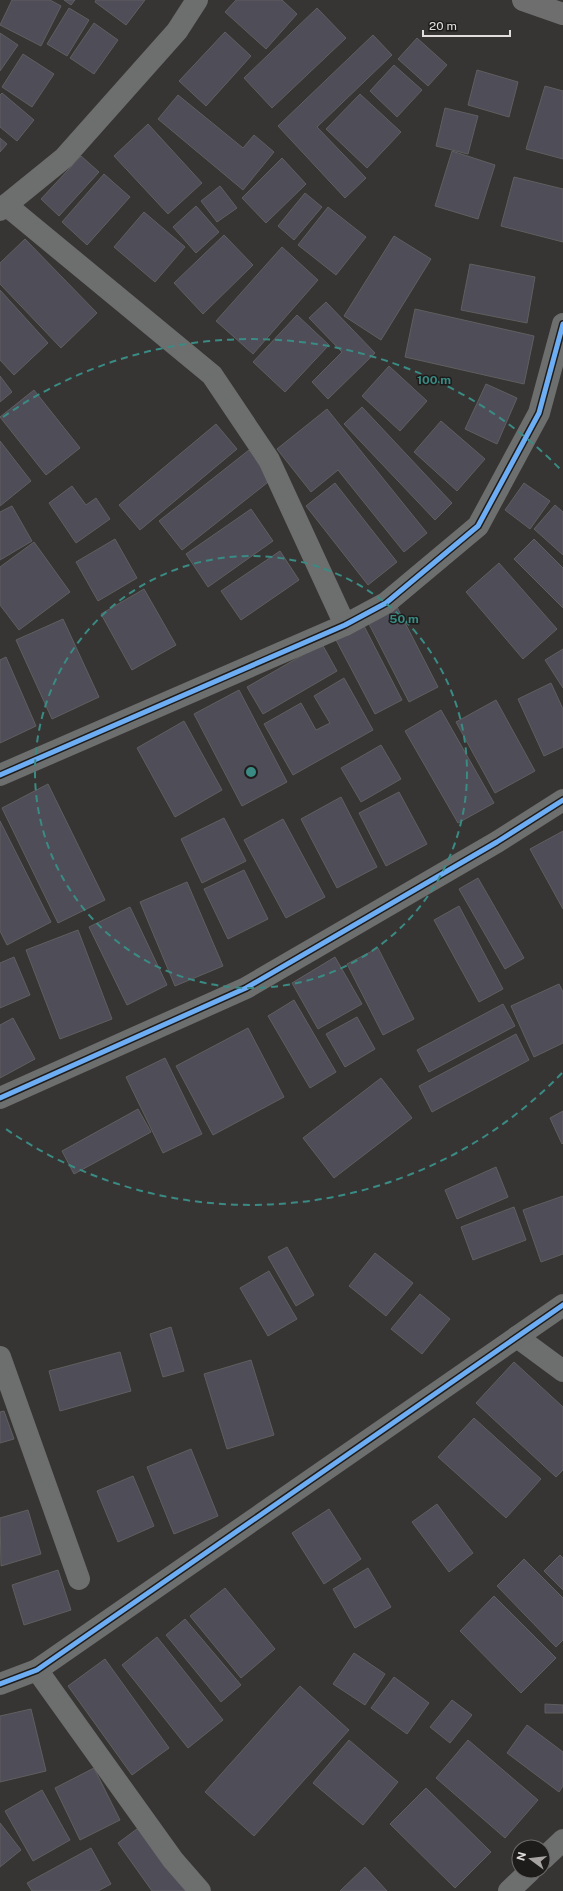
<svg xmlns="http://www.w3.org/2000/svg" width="563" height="1891" font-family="'Public Sans',sans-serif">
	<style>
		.building { fill: #4f4d58; stroke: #605f5f }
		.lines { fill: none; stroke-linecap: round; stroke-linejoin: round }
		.minor { stroke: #6d6e6e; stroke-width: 22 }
		.major { stroke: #6e6e6e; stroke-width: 22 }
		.cycleway-casing { stroke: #1e1c1b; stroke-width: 8 }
		.cycleway { stroke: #6dadf4; stroke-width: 5 }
		.ring { fill: none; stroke: #398b84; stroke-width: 2; stroke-dasharray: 7 5 }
		.centre { fill: #398b84; stroke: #1e1c1b; stroke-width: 2 }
		.ring-label { font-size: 12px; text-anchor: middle; font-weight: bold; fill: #398b84; stroke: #1e1c1b; stroke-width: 3; stroke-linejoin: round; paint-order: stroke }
	</style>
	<rect width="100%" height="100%" fill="#373533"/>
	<g class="building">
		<polygon points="12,0 50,0 61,6 41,46 0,25"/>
		<polygon points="64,0 75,0 71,5"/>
		<polygon points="96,0 145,0 126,25 95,2"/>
		<polygon points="236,0 282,0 297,14 266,49 225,12"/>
		<polygon points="69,8 89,20 67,56 47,44"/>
		<polygon points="317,8 346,38 272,108 244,78"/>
		<polygon points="94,23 118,40 94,74 70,58"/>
		<polygon points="225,32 251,56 206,106 179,81"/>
		<polygon points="0,33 18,45 0,71"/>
		<polygon points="373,35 392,55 317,127 366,178 345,198 278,126"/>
		<polygon points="417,38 447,65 428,86 398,59"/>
		<polygon points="23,54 54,74 32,107 2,87"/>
		<polygon points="394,65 422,90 397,117 370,91"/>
		<polygon points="477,70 518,82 509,117 468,105"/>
		<polygon points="545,86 563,91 563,159 526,149"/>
		<polygon points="2,93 34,120 17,141 0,127 0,95"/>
		<polygon points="360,94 401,132 367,168 326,129"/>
		<polygon points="178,95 243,148 254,135 274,152 243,190 158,119"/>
		<polygon points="445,108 478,116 468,154 436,146"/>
		<polygon points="148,124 202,183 168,214 114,156"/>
		<polygon points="0,138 7,144 0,152"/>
		<polygon points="452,151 495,165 478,219 435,206"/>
		<polygon points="81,156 99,172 59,216 41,199"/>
		<polygon points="282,158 306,184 266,223 242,198"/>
		<polygon points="104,174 130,197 87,245 62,222"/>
		<polygon points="514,177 563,189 563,242 501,226"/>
		<polygon points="220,186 237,208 217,222 201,201"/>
		<polygon points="305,193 322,207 294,240 278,226"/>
		<polygon points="196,206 219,232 196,253 173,227"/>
		<polygon points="328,207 366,237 336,275 298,245"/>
		<polygon points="144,212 185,247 155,282 114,247"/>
		<polygon points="224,235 253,265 203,314 174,283"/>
		<polygon points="394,236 431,259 381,340 344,316"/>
		<polygon points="25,239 97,313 61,348 0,284 0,263"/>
		<polygon points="282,247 318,280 253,354 216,321"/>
		<polygon points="470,264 535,277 527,323 461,310"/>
		<polygon points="0,290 48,343 14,375 0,360"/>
		<polygon points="326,302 375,353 328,399 312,382 342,352 309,318"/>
		<polygon points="415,309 534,336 524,384 405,357"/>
		<polygon points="297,315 329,345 285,392 253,362"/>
		<polygon points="389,366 427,401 400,431 362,396"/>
		<polygon points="0,376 12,392 0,402"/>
		<polygon points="486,384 517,398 497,444 465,429"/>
		<polygon points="34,390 80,448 46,475 0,417"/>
		<polygon points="362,407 452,503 435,520 344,424"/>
		<polygon points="327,409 427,533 404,552 338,470 311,492 277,449"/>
		<polygon points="441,421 485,459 457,491 414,452"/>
		<polygon points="216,424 237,449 140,530 119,505"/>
		<polygon points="0,441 31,481 0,506"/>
		<polygon points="249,450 272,479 182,550 159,521"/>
		<polygon points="335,483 397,562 368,585 306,506"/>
		<polygon points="524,483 550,501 530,529 505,510"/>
		<polygon points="72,486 86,505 96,498 110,519 76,543 49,503"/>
		<polygon points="555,505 563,512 563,555 534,529"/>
		<polygon points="12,506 32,541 0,560 0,512"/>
		<polygon points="251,509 273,541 208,587 186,554"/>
		<polygon points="115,539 137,578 98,601 76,562"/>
		<polygon points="534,539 563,568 563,608 514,559"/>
		<polygon points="34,542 70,592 19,630 0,605 0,567"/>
		<polygon points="280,551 299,580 241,620 221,591"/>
		<polygon points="499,563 557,629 523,659 466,592"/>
		<polygon points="144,589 176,645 132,670 101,614"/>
		<polygon points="397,607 438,687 409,702 368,622"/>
		<polygon points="63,619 99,697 52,719 16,640"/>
		<polygon points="363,624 402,700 375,714 335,638"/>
		<polygon points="322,644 337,671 263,714 247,687"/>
		<polygon points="563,649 563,688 545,660"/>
		<polygon points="6,657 36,726 0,743 0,660"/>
		<polygon points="344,678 373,730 293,775 264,724 301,703 316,730 330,723 314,696"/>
		<polygon points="551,683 563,709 563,747 544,756 518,699"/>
		<polygon points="239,690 287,782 242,806 194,714"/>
		<polygon points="496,700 535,771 495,793 456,722"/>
		<polygon points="441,710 494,803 458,823 405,731"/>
		<polygon points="184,721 222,790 175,817 137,748"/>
		<polygon points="381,745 401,779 361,802 341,768"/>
		<polygon points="48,784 105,900 58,923 2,808"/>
		<polygon points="399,792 427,844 386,866 359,813"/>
		<polygon points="341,797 377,867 337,888 301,819"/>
		<polygon points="224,818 246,861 202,883 181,839"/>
		<polygon points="283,819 325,897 286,918 244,840"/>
		<polygon points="0,821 51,922 7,945 0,931"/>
		<polygon points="563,831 563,909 530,849"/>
		<polygon points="244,870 268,919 228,939 204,889"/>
		<polygon points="478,878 524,958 505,969 459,889"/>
		<polygon points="187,882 223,966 175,986 140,902"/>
		<polygon points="459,906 503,989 479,1002 434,920"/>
		<polygon points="130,907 167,985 127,1005 89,927"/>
		<polygon points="78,930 112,1019 60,1039 26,950"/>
		<polygon points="378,948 414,1019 383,1035 347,964"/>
		<polygon points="14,957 30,995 0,1008 0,963"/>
		<polygon points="335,957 362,1004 318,1029 292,983"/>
		<polygon points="559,984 563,992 563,1043 534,1057 511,1006"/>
		<polygon points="294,1000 336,1072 310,1088 268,1016"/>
		<polygon points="503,1004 515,1026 429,1072 417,1050"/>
		<polygon points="357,1017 375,1049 345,1067 326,1034"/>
		<polygon points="13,1018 35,1059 0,1078 0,1025"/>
		<polygon points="248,1028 284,1097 213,1135 176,1066"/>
		<polygon points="516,1034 529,1060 432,1112 419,1086"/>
		<polygon points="165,1058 202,1134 163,1153 126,1077"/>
		<polygon points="381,1078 412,1118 334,1178 303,1138"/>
		<polygon points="138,1109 151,1132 74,1174 62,1151"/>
		<polygon points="563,1111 563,1143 562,1144 550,1118"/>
		<polygon points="496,1167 508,1197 457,1219 445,1190"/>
		<polygon points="563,1196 563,1254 541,1262 523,1210"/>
		<polygon points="514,1207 526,1240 473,1260 461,1227"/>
		<polygon points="287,1247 314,1295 296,1306 268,1257"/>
		<polygon points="375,1253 413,1283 386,1316 349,1286"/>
		<polygon points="269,1271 297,1319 268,1336 240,1288"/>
		<polygon points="420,1294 450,1319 422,1354 391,1329"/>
		<polygon points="171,1327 184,1371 163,1377 150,1334"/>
		<polygon points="120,1352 131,1391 60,1411 49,1371"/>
		<polygon points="251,1360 274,1435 227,1449 204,1374"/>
		<polygon points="514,1362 563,1407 563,1470 556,1477 476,1403"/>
		<polygon points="4,1411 14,1439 0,1443 0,1412"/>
		<polygon points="474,1418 541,1479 506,1518 438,1457"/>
		<polygon points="191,1449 218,1516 174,1534 147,1467"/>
		<polygon points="133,1476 154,1526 118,1542 97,1491"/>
		<polygon points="437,1504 473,1553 449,1572 412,1522"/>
		<polygon points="329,1509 361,1559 324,1584 292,1533"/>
		<polygon points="28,1510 41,1554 1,1566 0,1518"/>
		<polygon points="560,1555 563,1558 563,1590 544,1571"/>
		<polygon points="524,1559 563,1598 563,1640 556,1647 497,1586"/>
		<polygon points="368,1568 391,1607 355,1628 333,1589"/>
		<polygon points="58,1570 71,1610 24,1625 12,1585"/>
		<polygon points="225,1588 275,1649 241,1678 190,1616"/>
		<polygon points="494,1596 556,1658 521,1693 460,1631"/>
		<polygon points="185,1619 241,1685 221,1702 166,1635"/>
		<polygon points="157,1637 223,1720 188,1748 122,1665"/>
		<polygon points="354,1653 385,1674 365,1705 333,1684"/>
		<polygon points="105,1659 169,1748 132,1775 68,1686"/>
		<polygon points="394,1677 429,1703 407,1734 371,1708"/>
		<polygon points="300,1686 349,1730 254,1836 205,1792"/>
		<polygon points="452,1700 472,1715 450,1743 430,1727"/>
		<polygon points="545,1704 563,1705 563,1713 545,1713"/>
		<polygon points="31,1709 46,1771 0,1782 0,1716"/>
		<polygon points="527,1725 563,1752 563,1786 559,1792 507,1753"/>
		<polygon points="349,1740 398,1782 363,1825 313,1783"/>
		<polygon points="468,1740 538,1800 505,1838 436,1778"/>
		<polygon points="94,1768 120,1820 80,1840 55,1788"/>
		<polygon points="426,1788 491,1852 455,1888 390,1824"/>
		<polygon points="42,1790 70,1840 33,1861 5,1811"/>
		<polygon points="0,1823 21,1850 0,1867"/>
		<polygon points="141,1826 187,1891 152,1891 118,1843"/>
		<polygon points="91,1848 111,1884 98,1891 32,1891 27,1883"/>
		<polygon points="365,1867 387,1891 340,1891"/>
	</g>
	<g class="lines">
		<g class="minor">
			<polyline points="6,205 212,375 269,460 345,625"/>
			<polyline points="0,210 64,158 177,31 197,0"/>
			<polyline points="0,775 345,625 386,603 478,526 539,413 563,324"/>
			<polyline points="0,1098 246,988 497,842 563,800"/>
			<polyline points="517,1337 563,1371"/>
			<polyline points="0,1357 79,1579"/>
			<polyline points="37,1670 173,1860 200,1891"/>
			<polyline points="0,1684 37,1670 563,1305"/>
			<polyline points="543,1859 563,1840"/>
			<polyline points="509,1891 530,1871"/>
		</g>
		<polyline class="major" points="523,0 563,14"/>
		<g class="cycleway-casing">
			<g id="cycleway">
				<polyline points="0,775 345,625 386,603 478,526 539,413 563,324"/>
				<polyline points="0,1098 246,988 497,842 563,800"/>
				<polyline points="0,1684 37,1670 563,1305"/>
			</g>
		</g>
		<use href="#cycleway" class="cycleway"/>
	</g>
	<g class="ring">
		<circle cx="251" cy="772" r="216"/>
		<path d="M562 1073A433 433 0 0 1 3 1127M3 417A433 433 0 0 1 562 471"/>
	</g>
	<circle cx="251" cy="772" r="6" class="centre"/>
	<g class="ring-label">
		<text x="434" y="384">100 m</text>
		<text x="404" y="623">50 m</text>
	</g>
	<g transform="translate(531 1859) rotate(285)"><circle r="19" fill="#1e1c1b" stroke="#6c6a69"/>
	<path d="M0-3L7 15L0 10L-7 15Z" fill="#a6a3a2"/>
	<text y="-6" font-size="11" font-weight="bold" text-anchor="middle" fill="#e1dedd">N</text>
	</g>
	<path d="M423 30v6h87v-6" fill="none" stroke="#e1dedd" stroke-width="2"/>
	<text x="429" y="30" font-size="12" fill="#e1dedd" stroke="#1e1c1b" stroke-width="3" paint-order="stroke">20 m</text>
</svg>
